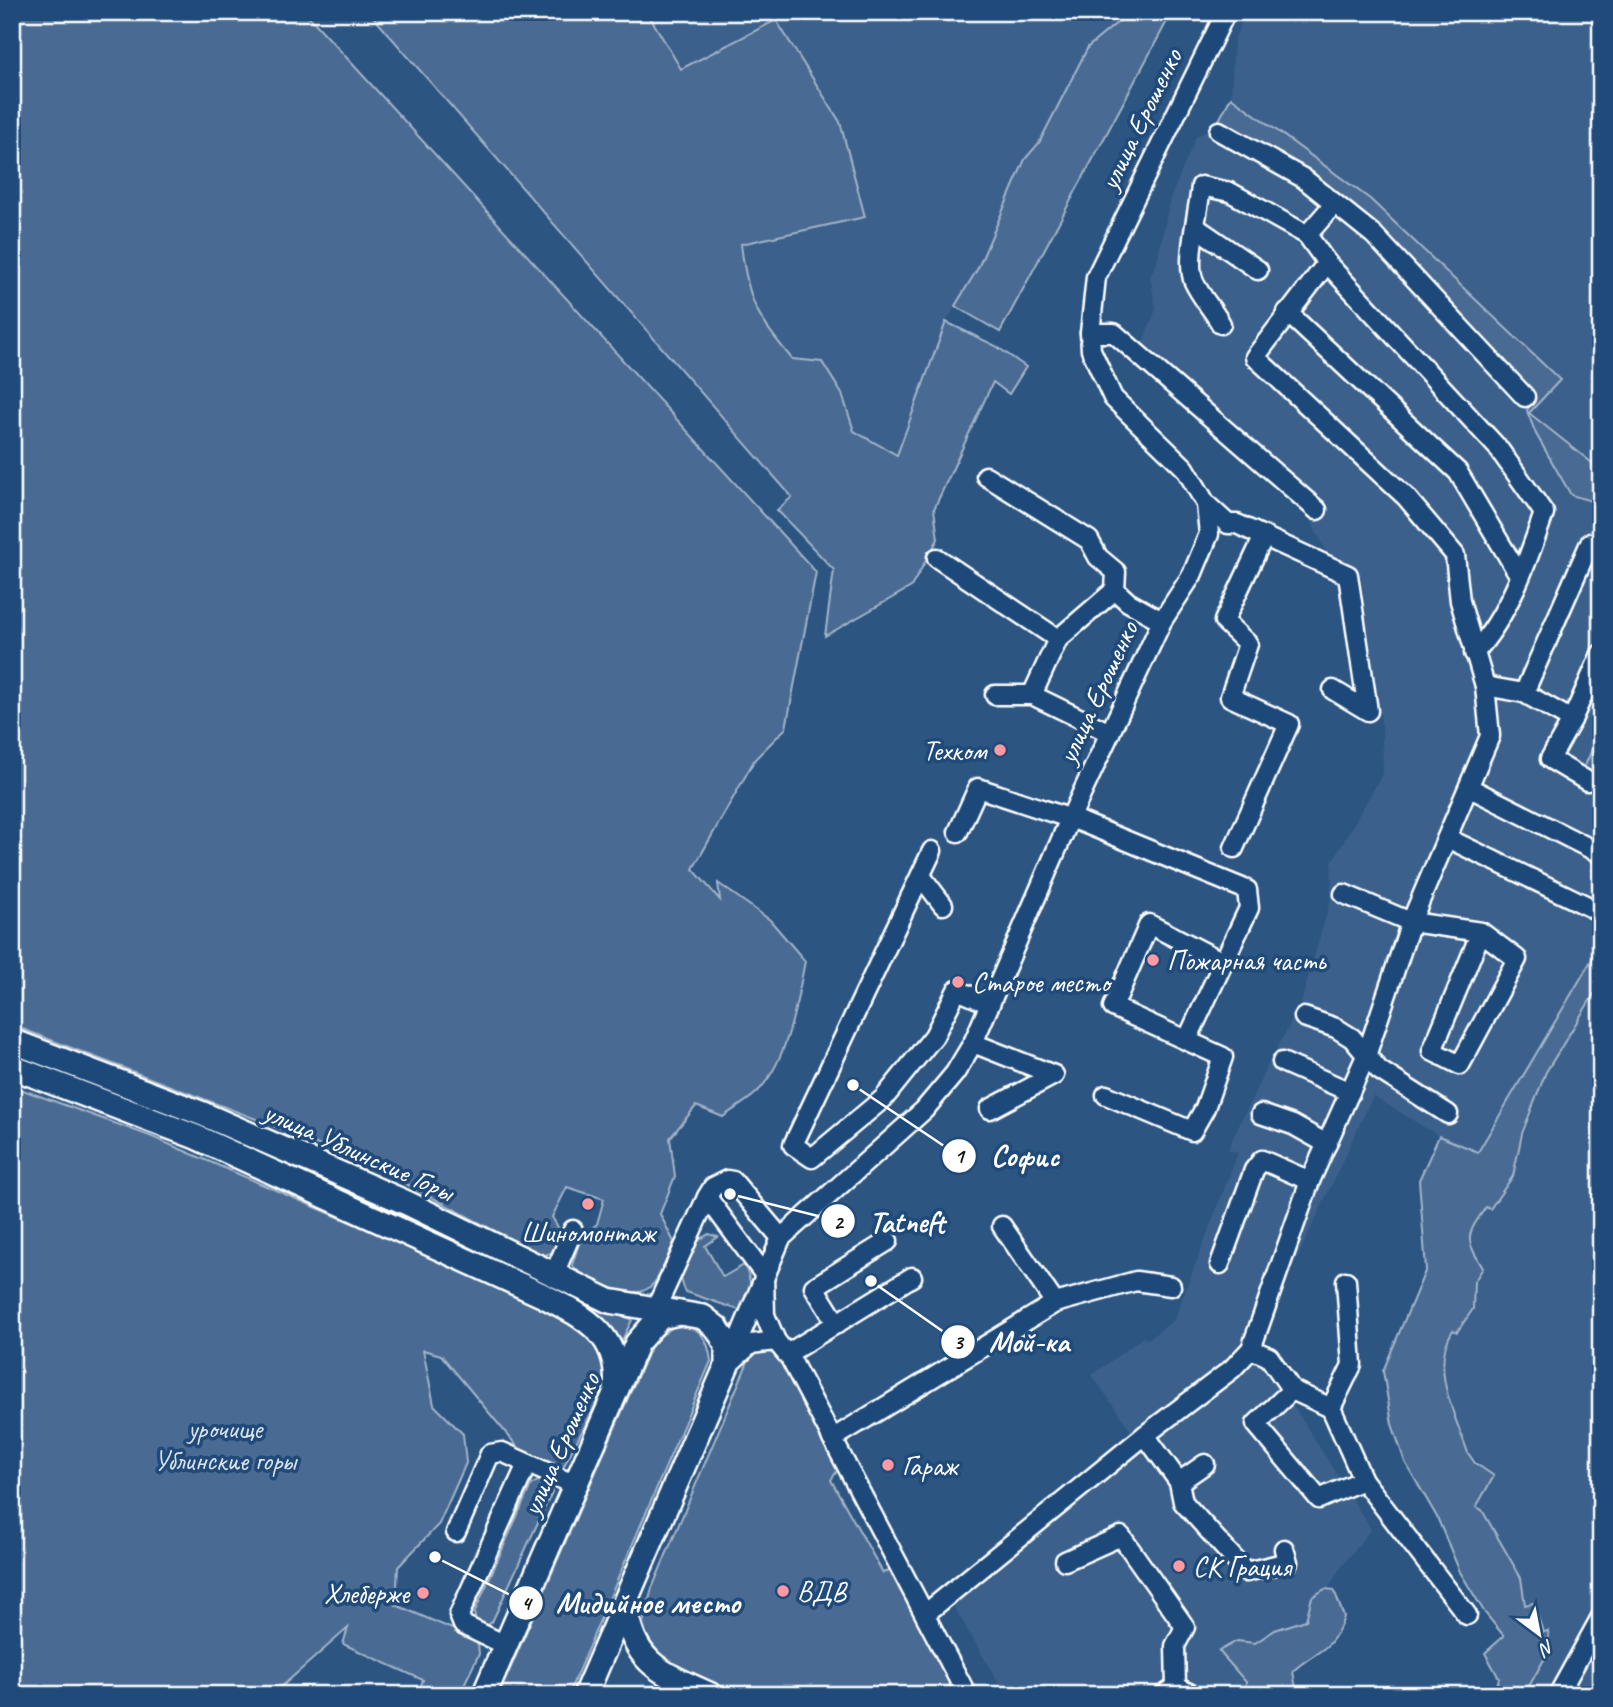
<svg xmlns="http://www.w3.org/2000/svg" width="1613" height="1707" font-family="Caveat,sans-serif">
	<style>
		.built { fill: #3b618b }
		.green { fill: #486b92; stroke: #a4b5c8; stroke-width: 2 }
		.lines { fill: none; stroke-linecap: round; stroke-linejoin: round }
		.minor-casing { stroke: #fff; stroke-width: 23 }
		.major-casing { stroke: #fff; stroke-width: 28 }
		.minor { stroke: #1f4a7a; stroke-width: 18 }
		.major { stroke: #1f4a7a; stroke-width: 23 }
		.poi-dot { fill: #ff9aa2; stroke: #1f4a7a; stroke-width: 2.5 }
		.labels { text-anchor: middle; stroke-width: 7; stroke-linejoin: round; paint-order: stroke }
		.street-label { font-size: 28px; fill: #fff; stroke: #1f4a7a }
		.poi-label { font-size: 28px; fill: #fff; stroke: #1f4a7a; text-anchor: start }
		.park-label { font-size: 28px; fill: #dae1e9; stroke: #1f4a7a }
		.leader { fill: none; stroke: #fff; stroke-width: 2.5 }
		.callout-dot { fill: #fff; stroke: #1f4a7a; stroke-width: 2.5 }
		.mark-label { font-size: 21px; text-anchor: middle; font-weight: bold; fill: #111 }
		.callout-label { font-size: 30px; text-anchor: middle; font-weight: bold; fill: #fff; stroke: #1f4a7a; stroke-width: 7; stroke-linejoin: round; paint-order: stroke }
	</style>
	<rect width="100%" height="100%" fill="#2c5582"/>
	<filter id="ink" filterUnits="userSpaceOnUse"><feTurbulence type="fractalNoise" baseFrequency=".0143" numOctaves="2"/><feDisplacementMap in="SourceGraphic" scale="14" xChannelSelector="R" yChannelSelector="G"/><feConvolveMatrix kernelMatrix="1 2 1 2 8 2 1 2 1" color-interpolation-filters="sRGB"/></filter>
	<g filter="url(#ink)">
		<g class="built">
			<polygon points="647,12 1125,12 1124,17 1088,47 1039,143 1025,159 978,268 946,322 897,455 853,431 842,394 792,359 763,323 746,288 741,244 864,217 840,122 776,20 681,69"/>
			<polygon points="1245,12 1601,12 1601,470 1529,412 1559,380 1370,199 1231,97 1234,41"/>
			<polygon points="1217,124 1295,166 1533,396 1527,411 1571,495 1601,504 1601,729 1584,768 1601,791 1601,804 1595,819 1601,823 1601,944 1477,1152 1439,1136 1373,1096 1252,1355 1263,1357 1371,1529 1337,1573 1271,1695 1006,1695 954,1607 996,1562 1134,1435 1092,1375 1143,1337 1148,1339 1174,1320 1238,1153 1228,1149 1267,1066 1300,1006 1331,898 1332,862 1383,773 1382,728 1361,576 1331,560 1315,530 1306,504 1140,349 1156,309 1150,277 1157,262 1170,199 1196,137"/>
			<polygon points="1594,994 1601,998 1601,1695 1524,1695 1550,1649 1548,1631 1543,1632 1539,1618 1525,1605 1476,1507 1494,1477 1468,1453 1443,1380 1444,1344 1472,1309 1474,1282 1483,1268 1470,1252 1471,1229 1486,1206 1490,1209 1511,1173 1546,1072"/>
		</g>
		<g class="green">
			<path d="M12 12H305L816 572 786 728 755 759 693 869 720 900 718 883 770 920 805 961C797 1002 787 1065 755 1094 745 1103 733 1109 723 1117L696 1106 670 1138 675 1176 660 1214 674 1242C667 1256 661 1281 647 1289 630 1299 583 1280 572 1265L582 1235 597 1224 604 1199 567 1187 552 1217 562 1234 551 1253 542 1256 397 1179 274 1126 12 1025Z"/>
			<path d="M369 12H647L681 69 776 20 840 122 865 217 741 244C748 302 756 315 792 359L822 362 842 394 854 431 897 455 946 322 996 346 1026 367 1009 394 993 382 934 509 938 539 911 587 825 636 834 570 777 510 792 497Z"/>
			<polygon points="1125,12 1172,12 1000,332 955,306 978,268 1025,159 1039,143 1088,47 1124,17"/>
			<polygon points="1231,97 1370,199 1560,380 1529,413 1601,470 1601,504 1571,495 1536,434 1527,411 1533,396 1377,232 1217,124"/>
			<polygon points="1601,729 1601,791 1584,768"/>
			<path d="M1601 944V998L1594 994 1546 1072 1522 1134 1513 1176 1490 1209 1486 1207C1465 1237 1465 1238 1483 1268L1474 1282 1473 1309 1457 1332 1453 1330C1429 1367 1455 1415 1468 1453L1475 1463 1494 1476 1476 1507 1482 1510 1521 1578 1525 1605 1533 1603 1543 1632 1548 1631 1550 1649 1524 1695H1494L1499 1678 1485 1653 1504 1636 1485 1613 1460 1572 1437 1517 1405 1462 1392 1424 1383 1371 1426 1269 1419 1180 1439 1136 1478 1152Z"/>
			<path d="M12 1086 150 1136 547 1307C640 1359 599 1393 563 1468L524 1453 516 1445 441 1355 423 1350 434 1405 463 1434 466 1463 439 1524 398 1567 396 1605 469 1636 478 1644 479 1654 459 1695H417L423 1680 343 1644 348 1628 272 1695H12Z"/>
			<polygon points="443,1229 632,1320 620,1344 611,1327 592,1311 440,1237"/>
			<path d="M709 1234 718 1237 705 1246 723 1277 744 1265C753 1282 753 1296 739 1310L686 1292C674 1271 687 1244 709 1234Z"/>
			<path d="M676 1325C701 1326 708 1338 711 1361L568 1695H499L648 1352 655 1340Z"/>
			<path d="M767 1350C793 1363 824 1440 839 1468L831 1480 883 1573 892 1569 957 1695H733L668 1666 650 1646 643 1623 652 1588 749 1359 755 1352Z"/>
			<polygon points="540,1480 551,1486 552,1492 492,1622 484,1627 477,1624 474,1613 531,1485"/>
			<path d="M1325 1589 1334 1590 1344 1617C1331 1654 1318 1648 1293 1671L1297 1695H1245L1246 1682 1219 1651 1237 1641 1255 1643 1275 1630 1306 1620 1312 1597Z"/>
		</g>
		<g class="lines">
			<g class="minor-casing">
				<g id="minor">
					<polyline points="1219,131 1303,178 1374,235 1525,397"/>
					<polyline points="1197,228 1258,270"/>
					<polyline points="1307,235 1334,204"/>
					<polyline points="1287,312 1458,472 1519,575"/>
					<path d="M1221 324C1213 310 1201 297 1194 282 1185 261 1199 211 1201 186L1230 192 1307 235 1327 263 1498 448 1544 513C1528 560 1508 617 1474 653"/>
					<polyline points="1090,333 1114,333 1317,510"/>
					<polyline points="986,476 1089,540 1098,557 1116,572 1115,590 1128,602 1162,621"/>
					<polyline points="1206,504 1228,524 1237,524 1348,575 1368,711 1333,690"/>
					<polyline points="937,558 1058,639 1115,590"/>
					<polyline points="1485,686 1524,693 1572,720 1601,654"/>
					<polyline points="1524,693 1590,543"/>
					<polyline points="995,695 1032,695 1110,733"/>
					<polyline points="1032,695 1058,639"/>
					<polyline points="1572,720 1550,759 1587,781"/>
					<polyline points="1470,788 1601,854"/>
					<polyline points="958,832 978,788 1081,822 1247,890 1249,908 1187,1040"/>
					<polyline points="1447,838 1598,911"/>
					<polyline points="1234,848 1289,724 1230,697 1248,644 1224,621 1264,536"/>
					<polyline points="932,851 793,1145 812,1158 884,1098 934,1036 957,990 990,1004"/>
					<polyline points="921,876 943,905"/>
					<polyline points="1344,894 1411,922 1481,932 1517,959 1460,1065 1432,1051 1481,932"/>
					<polyline points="1304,1017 1336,1028 1352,1038 1379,1070 1448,1114"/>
					<polyline points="973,1043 1054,1075 990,1109"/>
					<polyline points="1282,1062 1350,1092"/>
					<polyline points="1106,1095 1192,1131 1205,1108 1223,1057 1113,1007 1149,924 1223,962"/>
					<polyline points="1261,1114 1293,1125 1327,1144"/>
					<polyline points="707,1197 764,1274 765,1315 776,1341 790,1358 967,1695"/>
					<polyline points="1002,1226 1055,1303"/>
					<polyline points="1220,1264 1254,1170 1262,1160 1310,1181"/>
					<polyline points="554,1274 573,1230"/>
					<polyline points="656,1308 707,1197 713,1187 727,1180 733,1181 781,1238"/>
					<polyline points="837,1324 814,1287 888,1241"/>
					<polyline points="1251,1349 1269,1357 1292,1390 1331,1408 1363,1480 1467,1615"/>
					<polyline points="787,1354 912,1277"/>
					<polyline points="729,1362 781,1238 924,1110 955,1073 973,1043 1069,821 1162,621 1192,575 1209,534 1206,504 1185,468 1113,398 1091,350 1090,333 1096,277 1226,12"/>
					<polyline points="731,1362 751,1344 776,1341"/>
					<polyline points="1292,1390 1256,1424 1319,1499 1363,1480"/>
					<polyline points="1331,1408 1352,1365 1346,1281"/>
					<polyline points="1145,1435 1179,1482 1183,1502 1246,1572 1288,1562 1284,1549"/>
					<polyline points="832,1439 1055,1303 1136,1281 1171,1286"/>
					<polyline points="1179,1482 1205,1464"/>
					<polyline points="456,1532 490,1454 502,1452 575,1485"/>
					<polyline points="1065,1561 1121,1536 1185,1627 1175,1646 1176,1687"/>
					<polyline points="925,1614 1145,1435 1232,1369 1251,1349 1310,1181 1366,1056 1411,922 1490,736 1485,686 1460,601 1455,555 1406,497 1255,357 1327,263"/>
					<polyline points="505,1645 463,1625 459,1615 527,1464"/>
					<polyline points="1164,1695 1176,1687 1193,1695"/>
					<polyline points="1558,1695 1601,1617"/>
				</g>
			</g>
			<g class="major-casing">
				<g id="major">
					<polyline points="12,1041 203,1114 407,1203 609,1301 703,1317 717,1328 727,1345 727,1365 585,1695"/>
					<path d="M12 1067 196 1137 544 1296C586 1318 621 1335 616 1389"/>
					<path d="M625 1604C632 1663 661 1673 711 1695"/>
					<polyline points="484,1695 637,1343 660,1317 679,1313"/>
				</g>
			</g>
			<use href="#minor" class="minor"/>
			<use href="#major" class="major"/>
		</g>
	</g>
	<g class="poi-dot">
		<circle cx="1000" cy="750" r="7"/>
		<circle cx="1153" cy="960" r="7"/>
		<circle cx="958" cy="982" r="7"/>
		<circle cx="588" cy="1204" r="7"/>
		<circle cx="888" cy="1465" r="7"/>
		<circle cx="1179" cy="1566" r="7"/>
		<circle cx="783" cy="1591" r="7"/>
		<circle cx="423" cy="1593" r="7"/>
	</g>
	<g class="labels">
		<g class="street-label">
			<text transform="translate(1140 119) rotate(-64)" y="10">улица Ерошенко</text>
			<text transform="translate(1097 692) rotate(-65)" y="10">улица Ерошенко</text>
			<text transform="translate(359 1151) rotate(24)" y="10">улица Ублинские Горы</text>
			<text transform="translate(560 1444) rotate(-66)" y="10">улица Ерошенко</text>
		</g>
		<g class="poi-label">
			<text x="986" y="760" text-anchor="end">Техком</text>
			<text x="1167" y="970">Пожарная часть</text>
			<text x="972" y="992">Старое место</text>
			<text x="588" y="1242" text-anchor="middle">Шиномонтаж</text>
			<text x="902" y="1475">Гараж</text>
			<text x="1193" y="1576">СК Грация</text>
			<text x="797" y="1601">ВДВ</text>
			<text x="409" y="1603" text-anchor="end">Хлеберже</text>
		</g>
		<g class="park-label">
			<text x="225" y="1438">урочище<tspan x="225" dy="32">Ублинские горы</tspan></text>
		</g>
	</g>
	<path class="leader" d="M853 1085L959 1156M730 1194L838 1221M871 1281L958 1342M435 1557L526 1603"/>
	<g class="callout-dot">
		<circle cx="853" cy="1085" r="7"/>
		<circle cx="730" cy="1194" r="7"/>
		<circle cx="871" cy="1281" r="7"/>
		<circle cx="435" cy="1557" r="7"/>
		<circle cx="959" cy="1156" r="18"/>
		<circle cx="838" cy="1221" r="18"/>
		<circle cx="958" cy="1342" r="18"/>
		<circle cx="526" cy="1603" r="18"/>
	</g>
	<g class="mark-label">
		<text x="959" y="1163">1</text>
		<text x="838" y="1229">2</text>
		<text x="958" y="1349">3</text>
		<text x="526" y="1610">4</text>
	</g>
	<g class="callout-label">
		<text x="1025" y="1166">Софис</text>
		<text x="907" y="1232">Tatneft</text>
		<text x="1029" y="1352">Мой-ка</text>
		<text x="648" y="1613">Мидийное место</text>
	</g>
	<rect width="1613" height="1707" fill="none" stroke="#1f4a7a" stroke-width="42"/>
	<rect x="21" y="21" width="1571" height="1665" fill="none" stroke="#fff" stroke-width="2.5" filter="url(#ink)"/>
	<g transform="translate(1539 1634) rotate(148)" stroke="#1f4a7a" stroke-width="5" paint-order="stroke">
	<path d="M0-5L12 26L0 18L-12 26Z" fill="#ffffff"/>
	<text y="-10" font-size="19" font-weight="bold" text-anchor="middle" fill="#ffffff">N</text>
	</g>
</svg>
